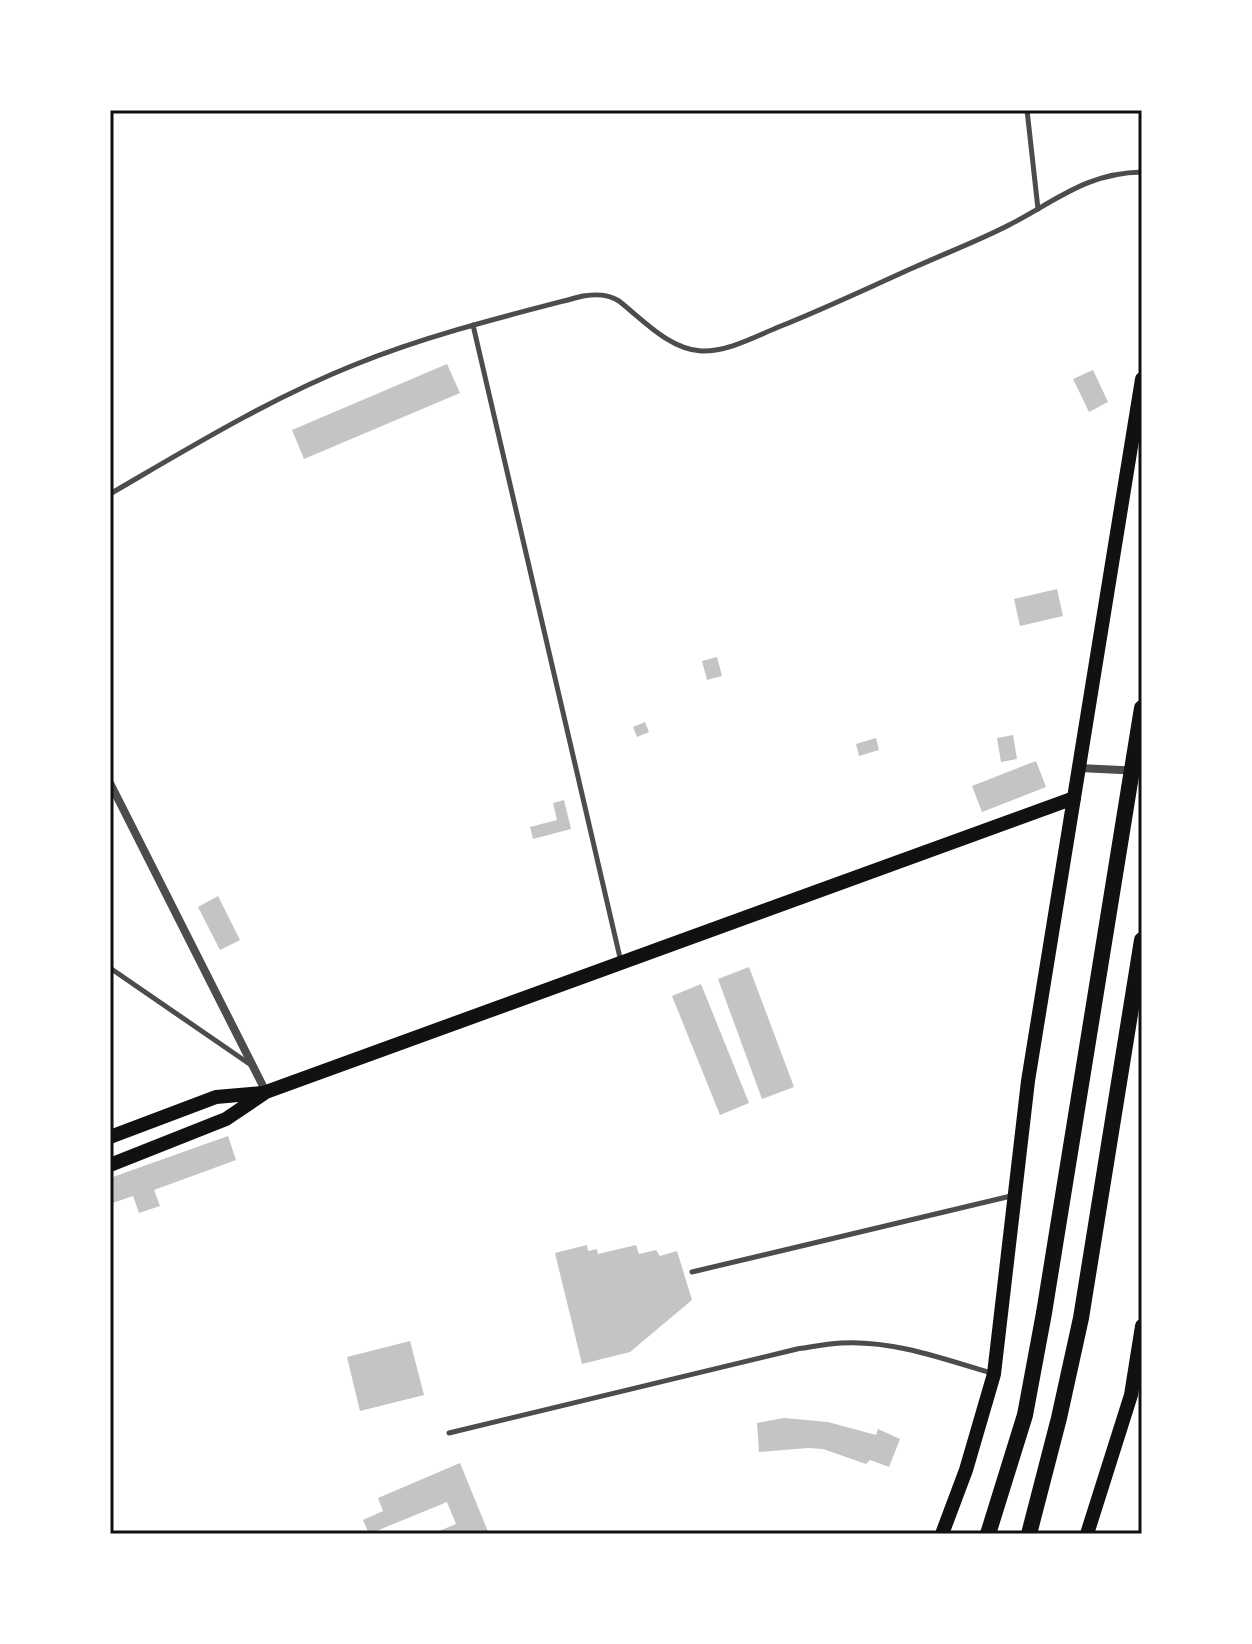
<svg xmlns="http://www.w3.org/2000/svg" width="1252" height="1644" font-family="'Fira Sans',sans-serif">
	<style>
		.building { fill: #c4c4c4 }
		.lines { fill: none; stroke-linecap: round; stroke-linejoin: round }
		.service { stroke: #4c4c4c; stroke-width: 5 }
		.minor { stroke: #4c4c4c; stroke-width: 8 }
		.secondary { stroke: #111; stroke-width: 14 }
		.trunk { stroke: #111; stroke-width: 16 }
		.neatline { fill: none; stroke: #111; stroke-width: 3 }
	</style>
	<rect width="100%" height="100%" fill="#fff"/>
	<g class="building">
		<polygon points="447,364 460,393 304,459 292,430"/>
		<polygon points="1093,370 1108,402 1089,412 1073,379"/>
		<polygon points="1057,589 1063,616 1020,626 1014,599"/>
		<polygon points="717,657 722,676 707,680 702,661"/>
		<polygon points="645,722 649,732 637,737 633,727"/>
		<polygon points="1013,735 1017,759 1001,762 997,738"/>
		<polygon points="876,738 879,750 859,756 856,744"/>
		<polygon points="1036,761 1046,787 982,812 972,786"/>
		<polygon points="564,800 571,829 533,839 530,827 557,820 553,803"/>
		<polygon points="218,896 240,940 220,950 198,907"/>
		<polygon points="749,967 794,1087 762,1099 718,979"/>
		<polygon points="701,984 749,1103 720,1115 672,996"/>
		<polygon points="228,1136 236,1160 154,1190 160,1206 139,1213 133,1196 110,1204 110,1178"/>
		<polygon points="587,1245 588,1251 597,1249 598,1254 636,1245 639,1254 656,1250 660,1256 677,1251 692,1300 630,1352 582,1364 555,1253"/>
		<polygon points="410,1341 424,1395 360,1411 347,1357"/>
		<polygon points="784,1418 828,1422 876,1435 878,1429 900,1439 889,1467 870,1460 866,1464 823,1449 808,1448 759,1452 757,1423"/>
		<polygon points="460,1463 489,1534 432,1534 456,1524 447,1502 369,1534 363,1520 383,1511 378,1498"/>
	</g>
	<g class="lines">
		<g class="service">
			<polyline points="1027,110 1038,209"/>
			<polyline points="473,325 621,962"/>
			<path d="M110 494C189 448 269 399 354 365 428 335 506 316 583 296 597 294 607 294 619 301 643 320 669 349 701 351 728 352 756 336 781 326 826 308 870 287 915 267 946 253 978 241 1009 225 1056 201 1086 173 1142 172"/>
			<polyline points="110,968 251,1065"/>
			<polyline points="692,1272 1011,1196"/>
			<path d="M449 1433 797 1349C811 1347 826 1344 841 1343 893 1340 944 1359 994 1374"/>
		</g>
		<g class="minor">
			<polyline points="1079,768 1142,771"/>
			<polyline points="110,783 266,1092"/>
		</g>
		<g class="secondary">
			<polyline points="110,1137 216,1097 262,1093"/>
			<polyline points="110,1165 226,1119 266,1092 1074,798"/>
			<polyline points="942,1534 966,1470 994,1374 1028,1081 1142,379"/>
			<polyline points="1087,1534 1131,1395 1142,1326"/>
		</g>
		<g class="trunk">
			<polyline points="988,1534 1025,1415 1044,1313 1142,708"/>
			<polyline points="1029,1534 1059,1418 1081,1318 1142,940"/>
		</g>
	</g>
	<rect width="1252" height="1644" fill="none" stroke="#ffffff" stroke-width="224"/>
	<rect x="112" y="112" width="1028" height="1420" class="neatline"/>
</svg>
